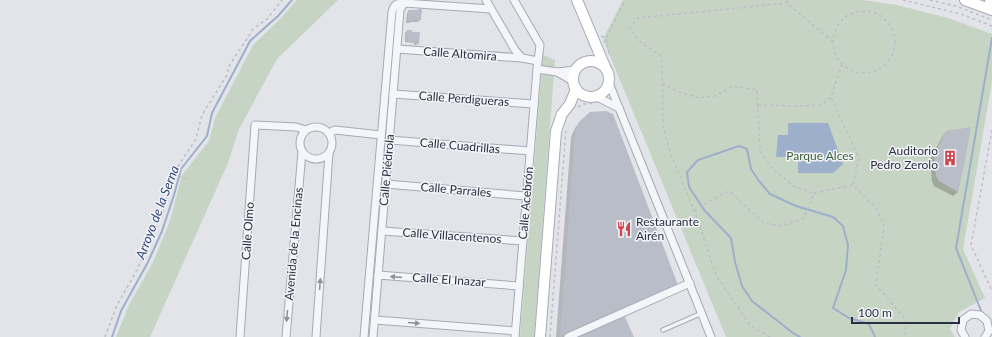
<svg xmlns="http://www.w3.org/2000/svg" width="992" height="337" font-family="Lato,sans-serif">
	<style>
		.green { fill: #c6d4c3 }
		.water { fill: #9dafcb }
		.shadow { fill: #0003 }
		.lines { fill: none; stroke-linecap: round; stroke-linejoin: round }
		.stream { stroke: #9dafcb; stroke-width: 2 }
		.building { fill: #b9bdc8 }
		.lane-casing { stroke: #a7aab5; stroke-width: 5.5 }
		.street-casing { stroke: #a7aab5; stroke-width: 9 }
		.secondary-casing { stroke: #a7aab5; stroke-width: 12 }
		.path { stroke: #bcbfc6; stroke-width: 1.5; stroke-dasharray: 3 3; stroke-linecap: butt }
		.lane { stroke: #f5f6f9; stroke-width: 3.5 }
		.street { stroke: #f5f6f9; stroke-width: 7 }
		.secondary { stroke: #fff; stroke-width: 10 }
		.oneway { fill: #90939e }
		.labels { text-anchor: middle; stroke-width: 3; stroke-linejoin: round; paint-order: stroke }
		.street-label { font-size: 12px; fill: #2a3043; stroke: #f2f4f8 }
		.poi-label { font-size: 12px; fill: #2a3043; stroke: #f2f4f8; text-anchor: end }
		.park-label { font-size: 12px; fill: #3b5f37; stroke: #f2f4f8 }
		.water-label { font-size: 13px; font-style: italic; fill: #334b77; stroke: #f2f4f8 }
	</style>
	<rect width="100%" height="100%" fill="#e2e4ea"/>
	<g class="green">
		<polygon points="297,0 338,0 277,59 239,129 228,163 150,337 116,337 129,305 153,262 170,221 182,175 209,141 215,118 253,45 279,20"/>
		<polygon points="623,0 863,0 897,5 948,18 992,34 992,82 963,249 985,298 959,312 950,329 955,337 726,337 603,39"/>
		<polygon points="543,55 555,60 534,337 520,337"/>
	</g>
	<polygon class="water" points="788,123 828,123 843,164 833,173 798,173 798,157 776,157 778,135 788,135"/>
	<g class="shadow">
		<polygon points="418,10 421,10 420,20 418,22 411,22 409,23 406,23 407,13 409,11 417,11"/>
		<polygon points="407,31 419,43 416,45 414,45 414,43 405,42 405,33"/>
		<polygon points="580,122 566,337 556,337 571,137 575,128"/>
		<polygon points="970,129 958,192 953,196 934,186 932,181 930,160 942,137 946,132"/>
	</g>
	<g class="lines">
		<g class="stream">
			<polyline points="982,313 956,248 992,38"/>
			<polyline points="112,337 121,311 148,262 162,231 174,195 181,169 207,136 212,113 250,41 278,16 292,0"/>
			<polyline points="800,337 793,333 752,301 742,286 735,262 731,238 705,211 689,187 687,172 698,160 739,146 747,149 751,169 759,181 770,194 796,206 833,217 843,226 848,245 846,270 833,308 849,318 869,324 875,337"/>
		</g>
	</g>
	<g class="building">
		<polygon points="418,9 422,9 421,20 413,20 412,21 408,21 408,10 418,10"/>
		<polygon points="407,30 412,30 412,32 420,32 419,44 416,43 415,42 406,41"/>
		<polygon points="606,111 613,114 678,285 560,337 575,131 579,122 590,112"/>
		<polygon points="971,127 965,161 958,192 939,181 936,176 934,155 946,131"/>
		<polygon points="624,315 634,337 575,337"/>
	</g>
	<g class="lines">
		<g class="lane-casing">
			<polyline id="lane" points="663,330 702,313"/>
		</g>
		<g class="street-casing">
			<g id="street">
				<polyline points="486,0 515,50 522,58 538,61"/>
				<polyline points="514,0 540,45 537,69 557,72 576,70"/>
				<polyline points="397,49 522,58"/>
				<polyline points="557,72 573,81"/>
				<polyline points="609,83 711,337"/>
				<polyline points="393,94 534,104"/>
				<polyline points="597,97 619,108"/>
				<circle cx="316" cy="143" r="16"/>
				<polyline points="329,133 335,130 381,135"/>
				<polyline points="390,140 530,151"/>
				<polyline points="386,184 526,196"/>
				<polyline points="382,231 523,241"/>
				<polyline points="378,275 519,286"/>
				<polyline points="375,320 515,331"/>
				<polyline points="240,337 255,125 296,127 306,130"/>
				<polyline points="286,337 302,152"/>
				<polyline points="316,337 329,153"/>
				<path d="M364 337 392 12C394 5 396 3 404 3L491 9"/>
				<polyline points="373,337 400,10 404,3"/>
				<polyline points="515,337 537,69"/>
				<polyline points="568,337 690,283"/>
				<polyline points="965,337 961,330 963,320 971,314 980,315 987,321 989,331 985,337"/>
			</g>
		</g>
		<g class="secondary-casing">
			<g id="secondary">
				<polyline points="577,0 605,67"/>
				<polyline points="965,0 992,10"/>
				<polyline points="990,0 992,1"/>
				<circle cx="591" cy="79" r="18"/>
				<polyline points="540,337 556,131 562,114 570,104 576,89"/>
			</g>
		</g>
		<g class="path">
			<polyline points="787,0 787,3 833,42"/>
			<polyline points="903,0 961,14 992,26"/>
			<polyline points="930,0 956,6 992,20"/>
			<circle cx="864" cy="42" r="31"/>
			<polyline points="601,36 606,38 609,54"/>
			<polyline points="604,43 625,0"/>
			<polyline points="842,64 831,97 859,158 853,185 876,208 884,225 876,285 906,320 905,337"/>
			<polyline points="613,71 615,79"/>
			<polyline points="662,84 679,92 699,98 715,96 733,86 757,90 760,151 774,170 795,187 814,193"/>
			<polyline points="758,105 799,106 821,105 831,97"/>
			<polyline points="578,107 583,104 593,103"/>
			<polyline points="992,130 971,245 992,291"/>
			<polyline points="173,174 187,179"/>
			<polyline points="694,210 729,191 764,223 782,226 804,218 814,193 853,185"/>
			<polyline points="105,337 117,305 136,272 162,215 173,174 196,139 202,115 227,75 229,66 254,28 267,19 282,0"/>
			<polyline points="550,337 566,130"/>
			<polyline points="770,337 750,325 716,275 696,215 671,155 663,127 662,57 638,40 630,28 638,18 787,3"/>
		</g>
		<use href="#lane" class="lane"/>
		<use href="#street" class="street"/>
		<use href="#secondary" class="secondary"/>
	</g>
	<defs><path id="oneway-solid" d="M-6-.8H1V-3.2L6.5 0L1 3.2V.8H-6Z"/></defs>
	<g class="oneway">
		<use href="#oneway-solid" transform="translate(396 277) rotate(-176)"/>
		<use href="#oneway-solid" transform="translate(320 284) rotate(-86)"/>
		<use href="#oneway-solid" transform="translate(287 316) rotate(95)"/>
		<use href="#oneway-solid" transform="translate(414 323) rotate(5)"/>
	</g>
	<defs>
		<g id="building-bare" transform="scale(1.2)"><path d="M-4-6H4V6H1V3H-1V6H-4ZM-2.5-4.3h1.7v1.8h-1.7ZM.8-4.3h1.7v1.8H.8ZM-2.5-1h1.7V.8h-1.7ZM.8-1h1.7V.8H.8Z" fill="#d0464e" stroke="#f2f4f8" stroke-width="2.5" paint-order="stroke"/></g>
		<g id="restaurant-bare" transform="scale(1.2)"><path d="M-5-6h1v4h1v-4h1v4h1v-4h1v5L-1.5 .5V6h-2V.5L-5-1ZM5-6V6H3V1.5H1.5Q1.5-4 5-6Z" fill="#d0464e" stroke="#f2f4f8" stroke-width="2.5" paint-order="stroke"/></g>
	</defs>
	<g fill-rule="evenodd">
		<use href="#building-bare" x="950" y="158"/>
		<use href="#restaurant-bare" x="624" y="229"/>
	</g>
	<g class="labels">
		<g class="street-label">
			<text transform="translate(460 54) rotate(4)" y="4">Calle Altomira</text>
			<text transform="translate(464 99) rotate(4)" y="4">Calle Perdigueras</text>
			<text transform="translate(460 146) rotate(5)" y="4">Calle Cuadrillas</text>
			<text transform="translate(387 170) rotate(-85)" y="4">Calle Piédrola</text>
			<text transform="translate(456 190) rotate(5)" y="4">Calle Parrales</text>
			<text transform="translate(526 203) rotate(-85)" y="4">Calle Acebrón</text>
			<text transform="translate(248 231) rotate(-86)" y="4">Calle Olmo</text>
			<text transform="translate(452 236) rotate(4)" y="4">Calle Villacentenos</text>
			<text transform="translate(294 244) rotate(-85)" y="4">Avenida de la Encinas</text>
			<text transform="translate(449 280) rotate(4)" y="4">Calle El Inazar</text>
		</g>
		<g class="poi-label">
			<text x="938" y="155">Auditorio<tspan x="938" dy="14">Pedro Zerolo</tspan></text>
			<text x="636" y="226" text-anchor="start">Restaurante<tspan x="636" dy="14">Airén</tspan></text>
		</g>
		<g class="park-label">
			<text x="820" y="160">Parque Alces</text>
		</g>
		<g class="water-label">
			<text transform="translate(157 212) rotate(-69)" y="5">Arroyo de la Serna</text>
		</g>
	</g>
	<path d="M852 317v6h107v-6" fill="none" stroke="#2a3043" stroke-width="2"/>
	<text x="858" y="317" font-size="12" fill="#2a3043" stroke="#f2f4f8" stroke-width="3" paint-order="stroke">100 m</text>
</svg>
